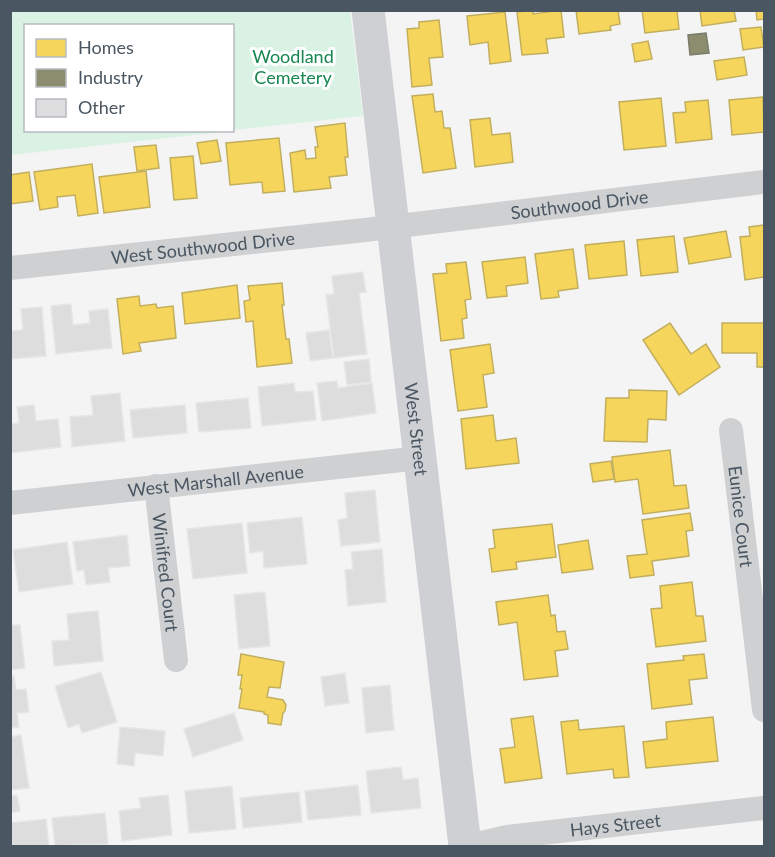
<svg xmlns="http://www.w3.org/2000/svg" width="775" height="857" viewBox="0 0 775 857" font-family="Lato,sans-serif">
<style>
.green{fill:#d9f2e3}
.homes{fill:#f6d55c;stroke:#c2af5e;stroke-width:1.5}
.industry{fill:#8c8c6e;stroke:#787c6a;stroke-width:1.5}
.building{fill:#ddddde;stroke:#e5e6e7;stroke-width:1.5}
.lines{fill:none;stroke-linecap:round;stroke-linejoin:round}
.street{stroke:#ced0d2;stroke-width:24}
.secondary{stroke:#ced0d4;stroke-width:33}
.labels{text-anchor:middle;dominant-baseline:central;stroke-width:6;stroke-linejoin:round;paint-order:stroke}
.park-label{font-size:18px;fill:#17864f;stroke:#fff}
.street-label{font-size:18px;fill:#4a5661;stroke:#fff}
</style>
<rect width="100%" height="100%" fill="#f4f4f4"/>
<!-- green -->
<path class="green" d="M10,11H350L363,116L233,130L232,26H26V130L231,131L11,155Z"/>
<!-- homes -->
<g class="homes">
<path d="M533,10V14L561,10L564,37L546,39L548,53L522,55L517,12Z"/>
<path d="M576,10H618L620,24L610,26L611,30L579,34Z"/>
<path d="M642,10H677L679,29L645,33Z"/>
<path d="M700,10H734L736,21L702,26Z"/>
<path d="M756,10H764V19L757,20Z"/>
<path d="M505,12L511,61L490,64L488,42L470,45L467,16Z"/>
<path d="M439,20L443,57L429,58L432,85L412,87L407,29L419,28V22Z"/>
<path d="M761,27L764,47L743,50L740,29Z"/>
<path d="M648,41L652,59L635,62L632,44Z"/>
<path d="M744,57L747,75L717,80L714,61Z"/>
<path d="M433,94L435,112L442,111L444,128H450L456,168L423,173L412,96Z"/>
<path d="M763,97L764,132L732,135L729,100Z"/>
<path d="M661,98L666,146L624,150L619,102Z"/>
<path d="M708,100L712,139L676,143L673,113L686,112L685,102Z"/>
<path d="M490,118L492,135L510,133L513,162L475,167L470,120Z"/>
<path d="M345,123L348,157H345L347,175L329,177L331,188L294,192L290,153L305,150L306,159L316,158L315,147H318L315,127Z"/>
<path d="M279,138L285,191L263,193L262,182L230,185L226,143Z"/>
<path d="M217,140L221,161L201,164L197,143Z"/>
<path d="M156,145L159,168L137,171L134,147Z"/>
<path d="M193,156L197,198L174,200L170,158Z"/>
<path d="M92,164L98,213L78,216L75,195L57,197L58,207L40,210L34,172Z"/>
<path d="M146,171L150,207L104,213L99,177Z"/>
<path d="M29,172L33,201L10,204V175Z"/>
<path d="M764,225V277L745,280L740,237L750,236L749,227Z"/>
<path d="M726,231L731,257L689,264L684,238Z"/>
<path d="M674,236L678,272L641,276L637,240Z"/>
<path d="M624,241L627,275L589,279L585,245Z"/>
<path d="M573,249L578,288L558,291L559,297L541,299L535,254Z"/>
<path d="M525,257L528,283L506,286L507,296L487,298L482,262Z"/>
<path d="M466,262L471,299L465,300L467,318L462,319L464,338L441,341L433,274L447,273L446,264Z"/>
<path d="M282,283L284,305H282L286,339H289L292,363L257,367L253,321L246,322L244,301L250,300L248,286Z"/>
<path d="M237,285L240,318L185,324L182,293Z"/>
<path d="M139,296L140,306L156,304L157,308L173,306L176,338L139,343L141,351L123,354L117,299Z"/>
<path d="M670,323L691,354L706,344L720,367L679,395L643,340Z"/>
<path d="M722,323H764V367H757V353H722Z"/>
<path d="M490,344L494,373L483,375L487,407L458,411L450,350Z"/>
<path d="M629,390L667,391L666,420L648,419L647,442L604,441L606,398H629Z"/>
<path d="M493,415L496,441L516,438L519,463L466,469L461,419Z"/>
<path d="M670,450L674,486L686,485L689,508L643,514L638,479L615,482L612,457Z"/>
<path d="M611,461L614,479L593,482L590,464Z"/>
<path d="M690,513L693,530L686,531L689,556L652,561L654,575L630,578L627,556L647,554L642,520Z"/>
<path d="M552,524L556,557L516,562L517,569L492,572L489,549L495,548L493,530Z"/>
<path d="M588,540L593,569L562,573L558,545Z"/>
<path d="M692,582L696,616H703L706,641L656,647L651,609L662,608L660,586Z"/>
<path d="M548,595L551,616L555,615L557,632L565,631L568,649L555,651L558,676L524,680L517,622L499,625L496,602Z"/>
<path d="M241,654L284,662L280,688L269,687L267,697L283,700L286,705L285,711L283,713L281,725L268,723V715L264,714V712L239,708L242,689H240L242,675H238Z"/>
<path d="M704,654L707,678L689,680L692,704L652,709L647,664L684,660L683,656Z"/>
<path d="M533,716L542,778L505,783L500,749L515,747L511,719Z"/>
<path d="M713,717L718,761L646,768L643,742L667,739L666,722Z"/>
<path d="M578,720L579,730L624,726L629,777L614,778L613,769L567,774L561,722Z"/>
</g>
<!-- industry -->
<path class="industry" d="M706,33L709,53L690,55L688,35Z"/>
<!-- building -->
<g class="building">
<path d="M363,272L366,292L359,293L367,354L334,358L326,295L334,294L332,276Z"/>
<path d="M71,304L73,325L90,323L89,311L108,309L112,348L56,354L51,306Z"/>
<path d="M42,307L46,356L10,359V331L23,330L21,309Z"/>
<path d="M329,330L333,358L310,361L306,333Z"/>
<path d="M369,359L371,382L347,385L344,362Z"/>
<path d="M337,381L338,388L372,383L376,413L322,421L317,383Z"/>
<path d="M294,383L295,392L313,391L316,420L262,426L258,387Z"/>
<path d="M120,393L125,441L72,447L70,417L93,415L91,396Z"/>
<path d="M248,398L251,428L199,432L196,403Z"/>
<path d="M34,405L36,421L58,419L61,447L10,453V424L19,423L17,407Z"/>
<path d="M185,405L187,433L133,438L130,410Z"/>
<path d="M375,490L380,542L341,546L338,520L347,518L345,493Z"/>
<path d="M302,517L307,564L264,568L263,551L250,553L247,523Z"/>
<path d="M242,523L247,573L193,579L187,529Z"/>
<path d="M127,535L130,566L108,568L110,582L86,585L84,570L77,571L73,542Z"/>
<path d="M67,542L73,584L19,592L13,550Z"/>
<path d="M382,549L386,602L348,606L345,570L353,569L351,552Z"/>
<path d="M265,592L270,646L239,649L234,595Z"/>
<path d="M98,611L103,661L54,666L52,641L69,640L67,614Z"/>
<path d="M10,625H20L25,668L10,670Z"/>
<path d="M101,672L117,722L82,733L79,724L68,728L55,686Z"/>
<path d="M345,673L349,703L325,706L321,677Z"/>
<path d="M14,676L16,690L26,689L29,712L17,713L19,727L10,728V677Z"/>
<path d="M390,685L394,730L366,733L362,688Z"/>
<path d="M234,713L243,740L193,757L184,729Z"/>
<path d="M120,727L165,731L163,756L135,753L134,766L117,764Z"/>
<path d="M21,735L29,788L10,790V737Z"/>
<path d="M401,767L403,780L418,778L421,808L371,813L366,771Z"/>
<path d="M358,785L361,815L308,820L305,791Z"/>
<path d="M232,786L236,829L189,833L185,791Z"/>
<path d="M299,792L302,822L243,828L240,798Z"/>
<path d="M17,795L20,811L10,813V796Z"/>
<path d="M168,795L172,835L122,841L119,811L141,808L139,798Z"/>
<path d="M105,813L108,844L55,846L52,818Z"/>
<path d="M46,819L49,846H10V823Z"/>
</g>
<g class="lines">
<!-- street -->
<g class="street">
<path id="s1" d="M10,268L365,230L764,182"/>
<path id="s2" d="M731,430L764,710"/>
<path id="s3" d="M156,486L176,660"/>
<path id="s4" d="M10,503L420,458"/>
<path id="s5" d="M469,846L507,837L764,808"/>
</g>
<!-- secondary -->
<path class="secondary" id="s6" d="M368,10L465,846"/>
</g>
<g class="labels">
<!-- park labels -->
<g class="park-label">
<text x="293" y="56">Woodland<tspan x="293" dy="21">Cemetery</tspan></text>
</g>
<!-- street labels -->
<g class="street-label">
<text stroke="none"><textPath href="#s1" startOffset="573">Southwood Drive</textPath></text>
<text stroke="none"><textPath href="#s1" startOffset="194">West Southwood Drive</textPath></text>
<text stroke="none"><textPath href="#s6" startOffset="422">West Street</textPath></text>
<text stroke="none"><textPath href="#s4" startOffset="207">West Marshall Avenue</textPath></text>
<text stroke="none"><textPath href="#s2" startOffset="87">Eunice Court</textPath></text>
<text stroke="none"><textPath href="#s3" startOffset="87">Winifred Court</textPath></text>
<text stroke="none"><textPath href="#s5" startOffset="148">Hays Street</textPath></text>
</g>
</g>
<!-- border -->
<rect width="775" height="857" fill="none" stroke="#4a5661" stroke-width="24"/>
<!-- legend -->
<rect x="24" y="24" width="210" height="108" fill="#ffffff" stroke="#b7bbc0" stroke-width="1.5"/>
<rect x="36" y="39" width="30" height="18" fill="#f6d55c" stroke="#b7bbc0" stroke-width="1.5"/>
<text x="78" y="54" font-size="18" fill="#4a5661">Homes</text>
<rect x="36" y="69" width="30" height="18" fill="#8c8c6e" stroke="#b7bbc0" stroke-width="1.5"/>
<text x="78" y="84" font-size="18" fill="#4a5661">Industry</text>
<rect x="36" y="99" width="30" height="18" fill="#ddddde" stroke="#b7bbc0" stroke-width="1.5"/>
<text x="78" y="114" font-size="18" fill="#4a5661">Other</text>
</svg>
